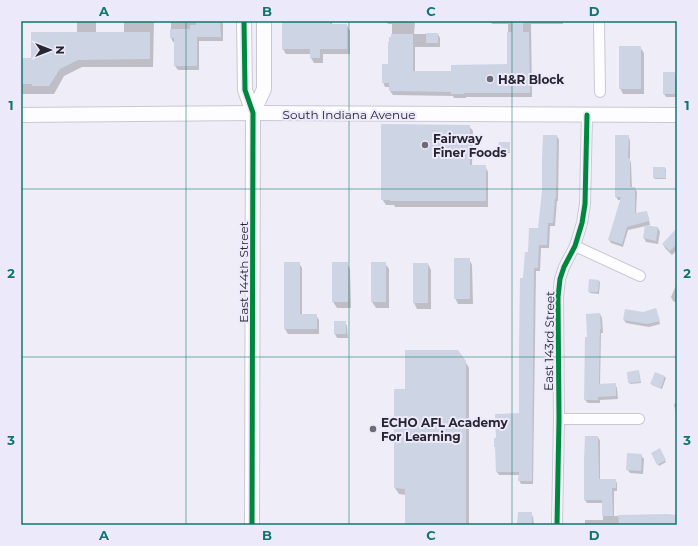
<svg xmlns="http://www.w3.org/2000/svg" width="698" height="546" viewBox="0 0 698 546" font-family="Montserrat,sans-serif">
<style>
.shadow{fill:#0003}
.building{fill:#cdd4e4}
.lines{fill:none;stroke-linecap:round;stroke-linejoin:round}
.street-casing{stroke:#cac8d2;stroke-width:12}
.secondary-casing{stroke:#cac8d2;stroke-width:16}
.street{stroke:#fdfcfe;stroke-width:10}
.secondary{stroke:#fdfcfe;stroke-width:14}
.cycleway-casing{stroke:#ece9fb;stroke-width:8}
.cycleway{stroke:#00873e;stroke-width:5}
.grid{fill:none;stroke:#0f766e;stroke-width:1;stroke-opacity:0.55}
.poi-dot{fill:#6d6b76;stroke:#ece9fb;stroke-width:1.5}
.labels{text-anchor:middle;dominant-baseline:central;stroke-width:4;stroke-linejoin:round;paint-order:stroke}
.poi-label{font-size:12px;font-weight:bold;fill:#272530;stroke:#ece9fb;text-anchor:start}
.street-label{font-size:12px;fill:#272530;stroke:#ece9fb}
.neatline{fill:none;stroke:#0f766e;stroke-width:1.5}
.grid-label{font-size:13px;text-anchor:middle;font-weight:bold;fill:#0f766e}
</style>
<rect width="100%" height="100%" fill="#efedf7"/>
<!-- shadow -->
<g class="shadow">
<path d="M77,21H96V33H124V21H154L153,67H82L64,76L54,94H21V59H32L77,33Z"/>
<path d="M171,21H223V41H199V70H178L175,66V42H173L171,38Z"/>
<path d="M283,21H332V25H347L350,31V54H323V63H314L311,58V54H286L283,49Z"/>
<path d="M386,21H415L414,34H438L440,38V47H415V72H452L508,65V24H492L490,21H563V24H531L532,97H466V98H454L453,96L393,95L390,91V87H385L383,82L389,65L392,38V24H388Z"/>
<path d="M640,47L644,53V94H623L620,88Z"/>
<path d="M674,73L676,77V97H666L664,94Z"/>
<path d="M469,126L473,131L472,166H485L488,172V207H395L394,205H386L382,199Z"/>
<path d="M557,136L559,140L558,201H557L555,226H550L549,248H541L540,271H536L533,484H521L519,480V475H499L497,472L520,414L524,279L529,253L539,230Z"/>
<path d="M628,136L630,140V160L631,163L632,188H635L637,192L636,214L646,212L648,215L650,225L646,226L658,228L660,232L658,244L646,242L644,238L646,226L628,230L623,247L611,243L609,240L621,200H618L616,197Z"/>
<path d="M510,145V153H500L499,151Z"/>
<path d="M665,168L666,169V179H655L654,178Z"/>
<path d="M677,233V250L672,255L665,248L663,244Z"/>
<path d="M469,259L472,265L473,304H458L455,298Z"/>
<path d="M299,263L302,268V315H316L319,320V334H288L285,329Z"/>
<path d="M347,263L350,269L351,308H337L333,302Z"/>
<path d="M385,263L389,269V308H376L372,302Z"/>
<path d="M428,264L431,270V309H417L414,303Z"/>
<path d="M599,281L600,282L599,294L590,293L589,291Z"/>
<path d="M677,283V303L673,301L671,297Z"/>
<path d="M656,309L660,324L649,327L626,323L624,320L643,313Z"/>
<path d="M600,314L602,318L603,333H601L600,385L615,384L617,388L618,399L600,400V403H588L585,400L588,338Z"/>
<path d="M345,322L347,326L348,338H337L335,334Z"/>
<path d="M465,361L469,368V525H406V495L399,494L395,488L406,390Z"/>
<path d="M639,372L641,383L630,384L628,373Z"/>
<path d="M665,377L666,378L662,389L652,385V384Z"/>
<path d="M677,403V417L676,414L674,404Z"/>
<path d="M598,437L600,441V480H615L617,483V491H614V516H677V525H585V520H603V503H587L585,500Z"/>
<path d="M659,450L666,462L659,466L652,454Z"/>
<path d="M641,455L644,459L643,474L630,473L627,469Z"/>
<path d="M531,513L533,517L534,525H518Z"/>
</g>
<!-- building -->
<g class="building">
<path d="M196,21H220L221,37H197V66H174V38H170V29H190V25H196Z"/>
<path d="M282,21H330V24H347V49H320V58H310V49H282Z"/>
<path d="M512,21H523V32H529L530,93H464V94H451V92L389,91V83H382V64H388V42H389V37H391V34H413V71H451V65L507,64V32H512Z"/>
<path d="M31,32H150V59L78,60L60,69L49,86H32V84H21V58H31Z"/>
<rect x="426" y="33" width="12" height="10"/>
<rect x="619" y="46" width="22" height="43"/>
<rect x="663" y="72" width="12" height="22"/>
<path d="M381,124L470,125V165H486V201H390V200H381Z"/>
<path d="M543,135H557L556,198H555L553,223H548L547,245H539L538,268H534L532,481H518L519,472H496L495,447H494V438H496L495,414L519,413V348L520,278H523L525,252H528L529,228H538L542,191V159Z"/>
<path d="M615,135H629L628,158H630V187H635V213L647,211L649,221L627,227L622,244L608,240L621,197H615Z"/>
<path d="M499,142H510V152H498Z"/>
<path d="M653,167H665L666,178H653Z"/>
<path d="M645,225L658,227L656,241L643,238Z"/>
<path d="M677,228V244L670,251L662,244Z"/>
<rect x="454" y="258" width="16" height="41"/>
<path d="M284,262H300V314H317V329H284Z"/>
<rect x="332" y="262" width="16" height="40"/>
<rect x="371" y="262" width="15" height="40"/>
<rect x="413" y="263" width="15" height="40"/>
<path d="M589,279L599,280L598,292H588Z"/>
<path d="M656,308L660,321L647,324L623,320L625,309L643,312Z"/>
<path d="M600,313L601,329H600L599,384L616,383V396L598,397V400H584L585,337H587L586,314Z"/>
<rect x="334" y="321" width="12" height="13"/>
<path d="M405,350H458L466,361V525H405V489L394,488V389H405Z"/>
<path d="M639,370L640,382L628,383L627,372Z"/>
<path d="M655,372L665,376L661,388L650,384Z"/>
<path d="M585,436H598L599,479H616V488H612L613,516H602V500H584V460Z"/>
<path d="M660,448L666,460L657,465L651,453Z"/>
<path d="M627,453L642,454L641,471L626,470Z"/>
<path d="M518,512H532V525H517Z"/>
<path d="M667,514L677,515V525H619L618,515Z"/>
</g>
<g class="lines">
<!-- street casing -->
<g class="street-casing">
<g id="street">
<path d="M599,21L600,92"/>
<path d="M575,246L640,276"/>
<path d="M559,419H639"/>
<path d="M557,525L559,419L558,297L560,279L564,267L575,246L582,223L585,204L587,115"/>
</g>
</g>
<!-- secondary casing -->
<g class="secondary-casing">
<g id="secondary">
<path d="M244,21L245,90L253,113L252,525"/>
<path d="M253,113L264,89V21"/>
<path d="M21,115L253,113L677,115"/>
</g>
</g>
<!-- street -->
<use href="#street" class="street"/>
<!-- secondary -->
<use href="#secondary" class="secondary"/>
<!-- cycleway casing -->
<g class="cycleway-casing">
<g id="cycleway">
<path d="M244,21L245,90L253,113L252,525"/>
<path d="M557,525L559,419L558,297L560,279L564,267L575,246L582,223L585,204L587,115"/>
</g>
</g>
<!-- cycleway -->
<use href="#cycleway" class="cycleway"/>
</g>
<!-- grid -->
<path class="grid" d="M186,21V525M349,21V525M512,21V525M21,189H677M21,357H677"/>
<!-- markers -->
<g class="poi-dot">
<circle cx="490" cy="79" r="4"/>
<circle cx="425" cy="145" r="4"/>
<circle cx="373" cy="429" r="4"/>
</g>
<g class="labels">
<!-- poi labels -->
<g class="poi-label">
<text x="498" y="79">H&amp;R Block</text>
<text x="433" y="138">Fairway<tspan x="433" dy="14">Finer Foods</tspan></text>
<text x="381" y="422">ECHO AFL Academy<tspan x="381" dy="14">For Learning</tspan></text>
</g>
<!-- street labels -->
<g class="street-label">
<text x="349" y="114">South Indiana Avenue</text>
<text transform="translate(243 272) rotate(-90)">East 144th Street</text>
<text transform="translate(549 341) rotate(-89)">East 143rd Street</text>
</g>
</g>
<!-- border -->
<rect width="698" height="546" fill="none" stroke="#ece9fb" stroke-width="44"/>
<!-- north arrow -->
<g transform="translate(50 50) rotate(90)" stroke="#ece9fb" stroke-width="3" paint-order="stroke">
<path d="M0-3L7 15L0 10L-7 15Z" fill="#272530"/>
<text y="-6" font-size="11" font-weight="bold" text-anchor="middle" fill="#272530">N</text>
</g>
<rect x="22" y="22" width="654" height="502" class="neatline"/>
<g class="grid-label">
<text x="104" y="16">A</text>
<text x="267" y="16">B</text>
<text x="431" y="16">C</text>
<text x="594" y="16">D</text>
<text x="11" y="110">1</text>
<text x="687" y="110">1</text>
<text x="11" y="278">2</text>
<text x="687" y="278">2</text>
<text x="11" y="445">3</text>
<text x="687" y="445">3</text>
<text x="104" y="540">A</text>
<text x="267" y="540">B</text>
<text x="431" y="540">C</text>
<text x="594" y="540">D</text>
</g>
</svg>
